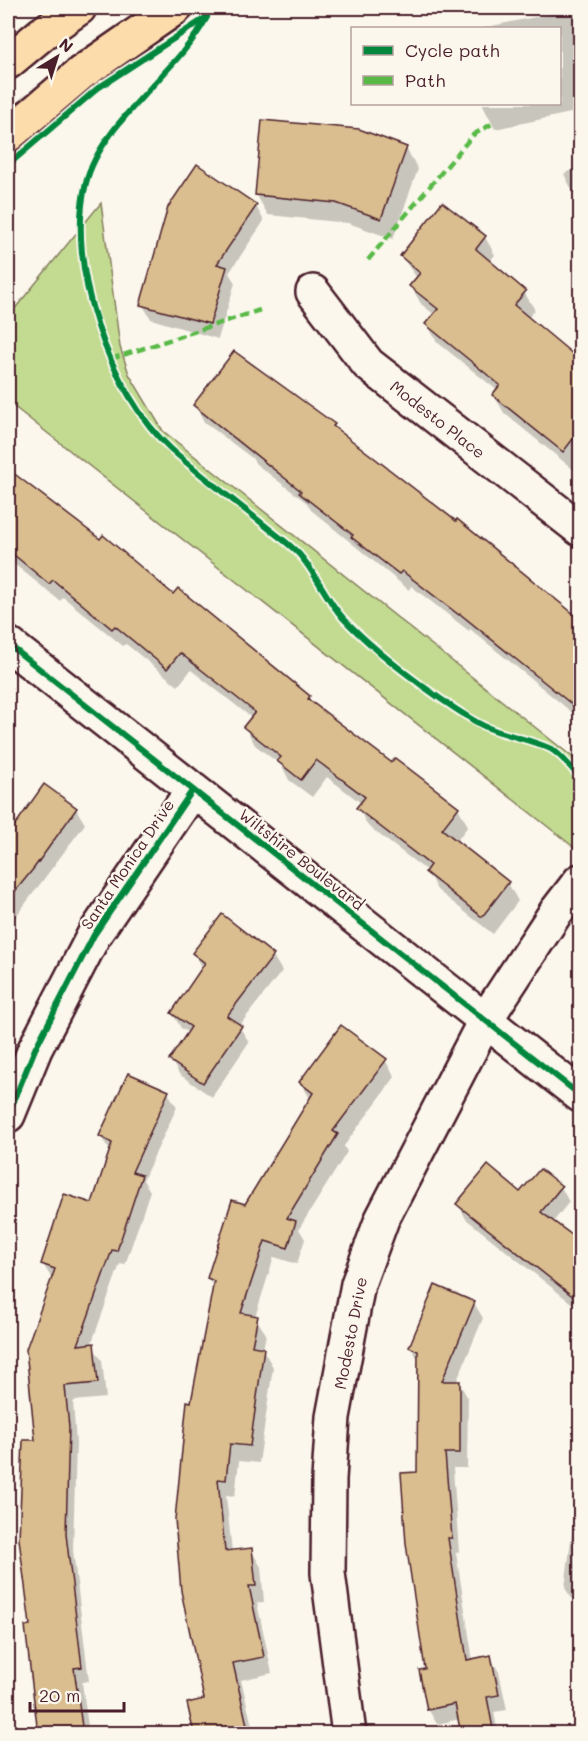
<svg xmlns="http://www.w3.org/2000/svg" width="588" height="1741" viewBox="0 0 588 1741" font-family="Mali,sans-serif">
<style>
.green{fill:#c2db91;stroke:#867d5e;stroke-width:1.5}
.shadow{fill:#0003}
.building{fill:#dabe8f;stroke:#4a1f2b;stroke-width:1.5}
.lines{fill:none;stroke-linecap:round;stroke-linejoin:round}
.minor-casing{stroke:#4a1f2b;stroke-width:38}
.major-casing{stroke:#4a1f2b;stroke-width:38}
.minor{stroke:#fbf7ec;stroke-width:33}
.major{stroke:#fddcac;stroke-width:33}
.quiet{stroke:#58b947;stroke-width:4.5;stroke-dasharray:9 4.5;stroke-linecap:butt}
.cycleway-casing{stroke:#fbf7ec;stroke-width:10}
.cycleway{stroke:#00873e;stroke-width:6}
.labels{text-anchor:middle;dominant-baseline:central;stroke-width:5;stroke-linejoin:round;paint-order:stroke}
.street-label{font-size:16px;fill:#4a1f2b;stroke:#fbf7ec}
</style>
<rect width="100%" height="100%" fill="#fbf7ec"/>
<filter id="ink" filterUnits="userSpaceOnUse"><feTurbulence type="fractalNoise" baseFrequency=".0167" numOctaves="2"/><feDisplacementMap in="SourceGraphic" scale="12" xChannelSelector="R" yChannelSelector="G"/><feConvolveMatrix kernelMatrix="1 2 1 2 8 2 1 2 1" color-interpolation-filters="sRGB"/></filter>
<g filter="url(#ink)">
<!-- green -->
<path class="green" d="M101,203L120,347L129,374L163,431L580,763V852L8,402V317Z"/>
<!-- shadow -->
<g class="shadow">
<path d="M580,8V111L495,129L482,104H560V28H482Z"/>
<path d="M406,148L418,169L393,239L348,223L268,215L256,194Z"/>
<path d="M580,165V206L564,174Z"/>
<path d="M256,206L264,221L229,273L235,283L218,339L151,319L142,304Z"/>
<path d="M485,237L495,255L489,262L524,292L535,310L528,318L580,362V475L504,413L494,395L498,391L437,342L427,324L435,315L421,304L411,286L417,278L401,256Z"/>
<path d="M195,405L334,425L338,432L580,619V719L470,629L469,631L411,586L409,590L311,510L307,503L256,464L252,458L204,422Z"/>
<path d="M8,471L309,697L314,706L391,764L458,808L468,826L456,842L508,883L518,901L493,934L437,890L427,871L368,826L358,808L361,803L327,777L312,797L289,780L282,766L255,745L245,727L252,718L191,670L178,686L126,644L123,646L63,597L60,601L8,559Z"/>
<path d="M8,680L13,689L8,696Z"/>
<path d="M44,786L76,809L85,824L8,927V838Z"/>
<path d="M222,916L273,956L282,971L239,1026L249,1042L212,1097L179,1074L171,1060L189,1033L181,1028L172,1013L203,968L194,953Z"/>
<path d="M385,1060L395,1077L344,1146L347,1152L299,1229L305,1239L297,1264L274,1257L255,1317L266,1334L263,1350L273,1367L259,1463L239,1461L235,1496L226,1495L232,1552L251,1550L261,1567L264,1602L257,1603L272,1673L241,1680L254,1734H196L206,1701L192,1403L214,1288L208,1278L245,1206L311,1100L301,1083Z"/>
<path d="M168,1093L177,1107L143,1180L150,1191L125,1265L120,1264L91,1345L102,1360L106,1398L73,1401L76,1443L73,1550L89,1681L82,1682L89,1734H41L31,1626L37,1442L52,1279L43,1264L93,1205L111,1152L100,1136Z"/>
<path d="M540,1171L561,1187L569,1202L553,1222L580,1243V1310L466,1219L458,1204L521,1194Z"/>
<path d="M474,1303L483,1318L456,1383H459L468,1398L467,1468H453L459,1552L456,1553L473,1661L490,1657L499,1672L507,1710L494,1712L498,1734H463L460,1719L437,1724L428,1709L419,1473V1361L411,1347Z"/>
<path d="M580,1500V1658L574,1602L565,1588L574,1515Z"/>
</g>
<!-- building -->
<g class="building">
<path d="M262,120L359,129L407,147L381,219L336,203L255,195Z"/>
<path d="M197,164L257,205L217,264L227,267L210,324L140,305L168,207Z"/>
<path d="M442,202L486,236L476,249L526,291L514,305L580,360V430L563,452L492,395L500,385L425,324L438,309L409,286L420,273L400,256Z"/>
<path d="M234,351L335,424L333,426L456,521L457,519L580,619V711L460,614L459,615L402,571L399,574L351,537L353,535L299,493L301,491L193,405Z"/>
<path d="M8,469L100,539L103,535L173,594L178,588L310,696L308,699L391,762L395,758L459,807L442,829L509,882L482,917L425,872L430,865L356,808L365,797L316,760L301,780L277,761L281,757L243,727L255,712L180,653L167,669L115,626L112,629L53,580L49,584L8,550Z"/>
<path d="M44,784L77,808L34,868L8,900V835Z"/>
<path d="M222,914L274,955L227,1016L242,1026L203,1083L169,1060L191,1027L171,1013L205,963L192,953Z"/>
<path d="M341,1025L387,1059L333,1131L338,1134L287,1218L296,1221L288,1248L265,1241L241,1313L258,1316L252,1346L264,1348L250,1446L230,1444L226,1480L218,1479L225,1551L252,1548L256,1586H249L264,1657L233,1663L249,1734H194L187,1703L204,1699L181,1591L175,1519L187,1401L191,1402L214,1281L207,1278L232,1200L245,1204L313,1093L299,1082Z"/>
<path d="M128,1073L169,1091L132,1172L142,1175L117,1251L112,1250L78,1345L94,1343L98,1383L65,1386L69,1427L66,1534L82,1667L74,1668L83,1734H38L25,1626L30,1625L19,1539L23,1440H35L26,1349L55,1269L41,1264L64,1194L92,1203L112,1143L99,1136Z"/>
<path d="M488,1165L520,1192L540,1169L562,1186L541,1212L580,1241V1302L456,1204Z"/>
<path d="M435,1285L475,1302L442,1381H460V1453H445L452,1538H448L467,1660L491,1655L499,1695L487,1697L494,1734H461L455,1704L427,1710L419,1670L425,1669L406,1544L401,1473L417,1472L418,1351L409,1347Z"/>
</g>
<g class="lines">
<!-- minor casing -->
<g class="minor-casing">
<g id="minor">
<path d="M313,292L368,364L580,529"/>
<path d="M8,644L580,1095"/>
<path d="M8,1115L35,1049L94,935L192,791"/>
<path d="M349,1734L328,1573L329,1479L333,1417L358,1284L382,1219L486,1019L556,912L580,881"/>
</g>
</g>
<!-- major casing -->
<g class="major-casing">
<g id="major">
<path d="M8,62L43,33L79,8"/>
<path d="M8,135L81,73L175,8"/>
</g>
</g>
<!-- minor -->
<use href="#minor" class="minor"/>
<!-- major -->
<use href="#major" class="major"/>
<!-- quiet -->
<g class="quiet">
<path d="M368,260L473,135L495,122"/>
<path d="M111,359L260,310"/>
</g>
<!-- cycleway casing -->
<g class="cycleway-casing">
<g id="cycleway">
<path d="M207,17C178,72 101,122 86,183C65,264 110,394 171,449C200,475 232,499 263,524C275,534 289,543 299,554C316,573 326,599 343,618C376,653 432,695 473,720C496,735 527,737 551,749C562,755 572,769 580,778"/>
<path d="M8,165L98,88L207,17"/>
<path d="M8,644L580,1095"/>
<path d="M8,1115L35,1049L94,935L192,791"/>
</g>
</g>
<!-- cycleway -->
<use href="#cycleway" class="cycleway"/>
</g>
</g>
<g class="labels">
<!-- street labels -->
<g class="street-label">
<text transform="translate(438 419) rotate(38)">Modesto Place</text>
<text transform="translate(302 859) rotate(38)">Wiltshire Boulevard</text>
<text transform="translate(127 864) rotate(-56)">Santa Monica Drive</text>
<text transform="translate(350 1333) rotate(-79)">Modesto Drive</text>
</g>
</g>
<!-- margin -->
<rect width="588" height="1741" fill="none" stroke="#fbf7ec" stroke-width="30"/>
<rect x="15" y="15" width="558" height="1711" fill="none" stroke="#4a1f2b" stroke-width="2" filter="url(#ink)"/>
<!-- legend -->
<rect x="351" y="27" width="210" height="78" fill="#fbf7ec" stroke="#b4a19f" stroke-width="1.5"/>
<rect x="363" y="46" width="30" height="9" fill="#00873e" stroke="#b4a19f" stroke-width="1.5"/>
<text x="405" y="57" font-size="18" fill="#4a1f2b">Cycle path</text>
<rect x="363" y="76" width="30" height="9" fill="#58b947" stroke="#b4a19f" stroke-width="1.5"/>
<text x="405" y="87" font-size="18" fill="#4a1f2b">Path</text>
<!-- north arrow -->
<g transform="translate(57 57) rotate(38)" stroke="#fbf7ec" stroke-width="4.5" paint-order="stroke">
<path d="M0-4.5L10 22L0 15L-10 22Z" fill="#4a1f2b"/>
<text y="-9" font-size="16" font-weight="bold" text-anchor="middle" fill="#4a1f2b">N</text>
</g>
<!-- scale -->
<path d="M30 1702v9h94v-9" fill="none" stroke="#4a1f2b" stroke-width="3"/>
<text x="39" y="1702" font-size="18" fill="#4a1f2b" stroke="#fbf7ec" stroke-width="4.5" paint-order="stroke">20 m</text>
</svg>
